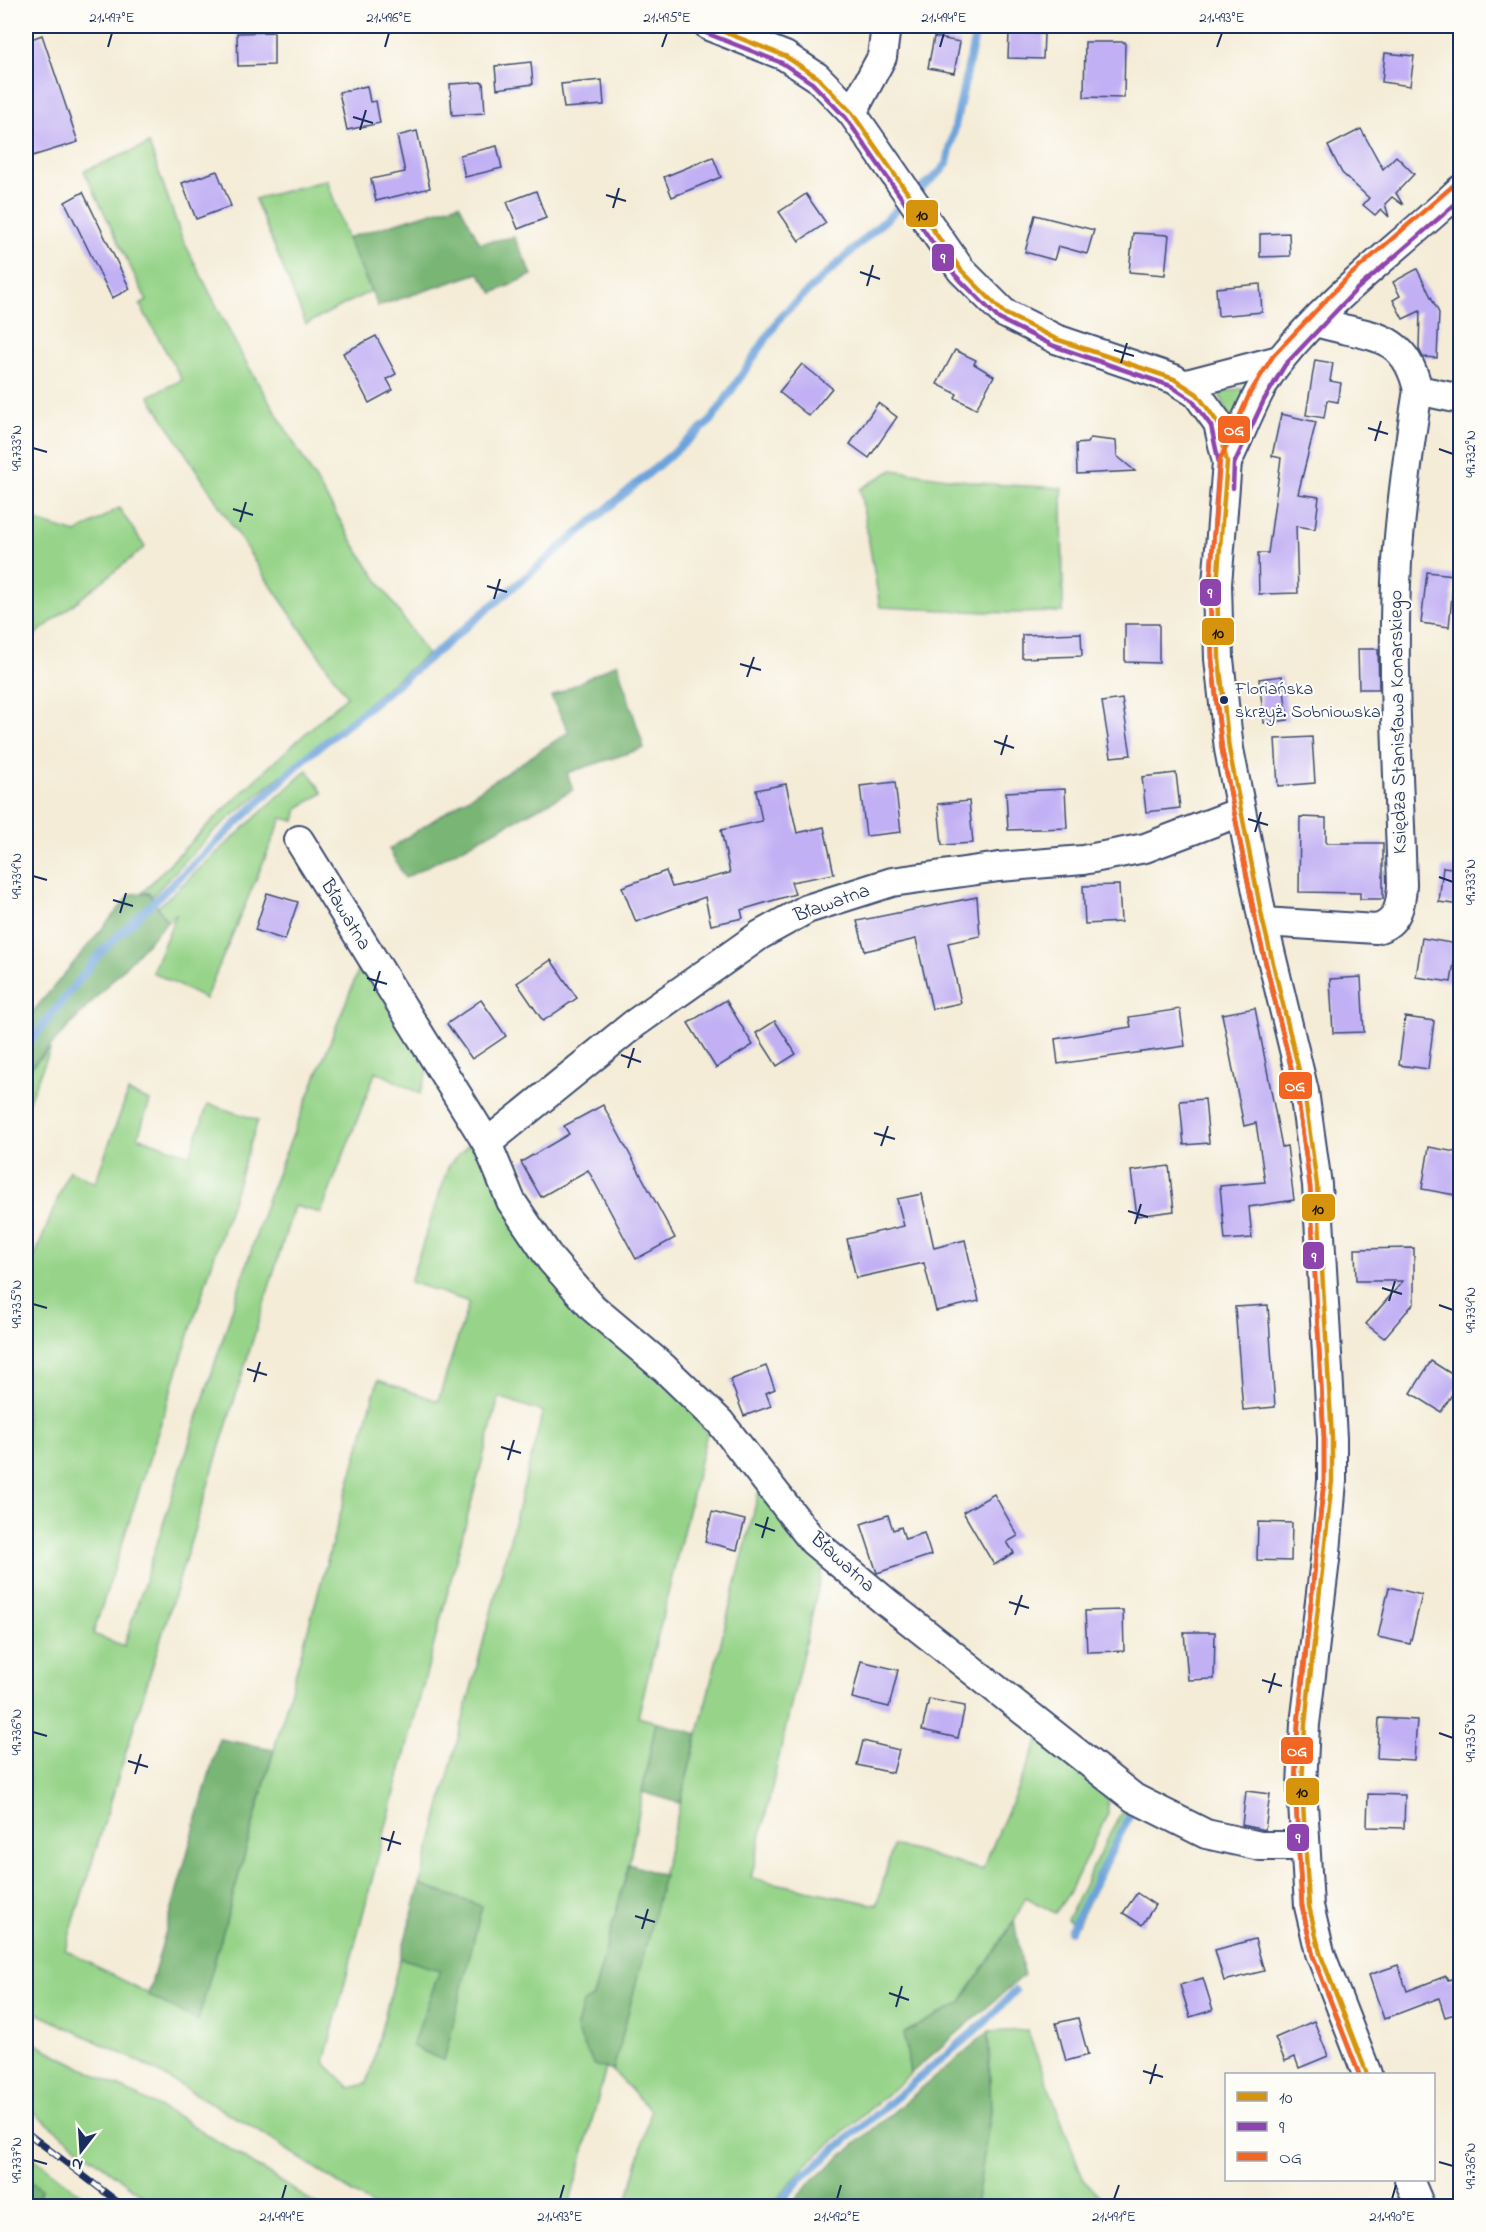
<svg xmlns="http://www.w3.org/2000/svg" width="1486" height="2232" viewBox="0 0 1486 2232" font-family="'Indie Flower',sans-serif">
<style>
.green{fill:#97d489;stroke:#598274;stroke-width:1.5;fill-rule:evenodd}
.forest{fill:#79b675;stroke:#4a726a;stroke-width:1.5}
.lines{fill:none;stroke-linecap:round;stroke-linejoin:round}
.stream{stroke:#6da3db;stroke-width:8}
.building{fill:#c1b0f4}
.minor-casing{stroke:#3c4b70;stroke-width:32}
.minor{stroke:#fff;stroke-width:28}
.rail-casing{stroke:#1b2f5e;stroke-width:7}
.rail{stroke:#fdfcf7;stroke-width:4.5;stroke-dasharray:14;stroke-linecap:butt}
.bus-1-casing{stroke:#fdfcf7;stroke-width:9}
.bus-2-casing{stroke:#fdfcf7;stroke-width:9}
.bus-3-casing{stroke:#fdfcf7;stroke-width:9}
.bus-1{stroke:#d6940e;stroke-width:4.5}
.bus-2{stroke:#8e44ad;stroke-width:4.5}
.bus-3{stroke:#f26522;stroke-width:4.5}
.ticks{fill:none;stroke:#1b2f5e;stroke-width:2}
.bus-dot{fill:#1b2f5e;stroke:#fdfcf7;stroke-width:2}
.labels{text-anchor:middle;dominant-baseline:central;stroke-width:4.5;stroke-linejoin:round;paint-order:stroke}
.bus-label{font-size:18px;fill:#1b2f5e;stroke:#fdfcf7;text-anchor:start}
.street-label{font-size:20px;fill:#1b2f5e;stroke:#fdfcf7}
.line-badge{stroke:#fdfcf7;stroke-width:2}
.badge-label{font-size:16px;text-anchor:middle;font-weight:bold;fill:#fff}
.pale-badge-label{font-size:16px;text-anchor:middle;font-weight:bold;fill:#111}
.neatline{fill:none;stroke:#1b2f5e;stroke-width:2}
.ticks-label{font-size:15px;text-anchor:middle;fill:#1b2f5e}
</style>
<rect width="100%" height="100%" fill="#fdfcf7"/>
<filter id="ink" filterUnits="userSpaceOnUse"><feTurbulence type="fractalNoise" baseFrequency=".0167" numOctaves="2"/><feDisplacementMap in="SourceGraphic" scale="12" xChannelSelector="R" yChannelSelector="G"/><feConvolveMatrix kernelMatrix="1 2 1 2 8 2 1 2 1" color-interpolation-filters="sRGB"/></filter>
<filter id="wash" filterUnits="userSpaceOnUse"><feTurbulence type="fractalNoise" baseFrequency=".008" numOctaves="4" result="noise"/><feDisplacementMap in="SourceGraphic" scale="24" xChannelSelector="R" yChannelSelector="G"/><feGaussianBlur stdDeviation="1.35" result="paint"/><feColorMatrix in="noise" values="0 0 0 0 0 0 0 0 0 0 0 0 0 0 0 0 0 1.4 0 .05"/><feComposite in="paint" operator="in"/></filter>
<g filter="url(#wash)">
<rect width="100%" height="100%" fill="#f4ecd7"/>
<!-- green -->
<g class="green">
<path d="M149,144L182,238L241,354L357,549L427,654L212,833L151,897L149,893H142C207,823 276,759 347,696L263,574L149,396L182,380L140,305L147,301L84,171Z"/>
<path d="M327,180L347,238L371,291L306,324L255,199Z"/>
<path d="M1243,388L1245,392L1235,420L1230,419L1219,393Z"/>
<path d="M892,470L988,484L1062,488L1063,612L1010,613L880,607L860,489Z"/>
<path d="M119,508L145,547L26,642V518L76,533Z"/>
<path d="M307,770L323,793L298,808L295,821L282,818L205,999L152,972L177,913L167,922L158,907Z"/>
<path d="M364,957L428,1069L420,1094L376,1071L321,1213L294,1206L65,1950L198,2020L378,1380L438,1401L469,1302L410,1282L449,1165L474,1139L491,1174L682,1395L707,1433L638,1717L656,1722L629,1864L593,1997L583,2004L594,2065L606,2068L569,2206H373L254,2128L140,2062L26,2008V1279L69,1170L95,1183L128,1092L150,1101L138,1137L190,1155L208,1104L258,1120L93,1634L124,1646L270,1192ZM499,1397L543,1412L420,1885L482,1907L413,2045L441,1970L400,1958L367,2084L350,2088L324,2062Z"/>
<path d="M51,1048L26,1107V1072Z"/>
<path d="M759,1491L824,1562L751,1878L877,1905L893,1845L982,1870L1041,1735L1107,1786L1108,1813L1069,1893L1055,1913L1026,1897L1014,1921L960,2003L905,2033L910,2074L807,2164L771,2206H626L651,2111L613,2071Z"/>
<path d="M1132,1804L1136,1807L1078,1924L1067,1920L1113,1827L1122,1813Z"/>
<path d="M1027,2030L1084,2181L1111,2206H976L991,2110L988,2032Z"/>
<path d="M26,2039L184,2120L319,2206H156L26,2107Z"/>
<path d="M26,2152L96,2206H36L41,2189L26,2179Z"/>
</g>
<!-- forest -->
<g class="forest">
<path d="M459,204L480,243L514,237L532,275L493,293L479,273L378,306L347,238Z"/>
<path d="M617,663L644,748L567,773L573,790L405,878L389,849L569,732L551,697Z"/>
<path d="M149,893L167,922L26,1072V1020L131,894Z"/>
<path d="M656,1722L698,1734L680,1803L642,1792Z"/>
<path d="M219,1739L274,1749L198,2021L148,1995Z"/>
<path d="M629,1864L664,1876L613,2071L594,2065L576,2030L583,2004L593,1997Z"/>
<path d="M420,1885L482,1906L444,2061L412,2046L440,1970L400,1958Z"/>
<path d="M1014,1921L1024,1975L910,2074L904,2033L960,2003Z"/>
<path d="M988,2032L991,2110L976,2206H789L814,2179Z"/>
<path d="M26,2179L41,2189L36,2206H26Z"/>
</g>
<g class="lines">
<!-- stream -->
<g class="stream">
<path d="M916,193L942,170L947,163L977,26"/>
<path d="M26,1047L101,952L303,760L427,660L711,421L782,315L906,201"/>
<path d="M1070,1931L1130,1815"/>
<path d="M777,2206L800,2179L985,2022L1015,1991"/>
</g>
</g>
<g id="blocks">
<!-- building -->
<g class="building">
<path d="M274,32V65L238,66L237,33Z"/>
<path d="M1009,33L1044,34L1043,59L1008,58Z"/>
<path d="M42,35L78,142L26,158V41Z"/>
<path d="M934,37L960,42L954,73L928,68Z"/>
<path d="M1085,42H1125L1124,98L1084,97Z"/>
<path d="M1385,53L1414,56L1410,86L1382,82Z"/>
<path d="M531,62L533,84L497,89L495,66Z"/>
<path d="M602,80L604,105L564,108L561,84Z"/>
<path d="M483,82L485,113L452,115L450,84Z"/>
<path d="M367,86L370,102L376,101L380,123L347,130L339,92Z"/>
<path d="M1361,129L1383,169L1396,156L1414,174L1396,193L1403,205L1392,197L1385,204L1389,217L1381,209L1375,215L1363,205L1369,198L1342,173L1328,146Z"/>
<path d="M417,131L430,188L376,201L371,179L405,172L397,136Z"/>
<path d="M497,146L502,168L465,177L460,155Z"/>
<path d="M713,157L721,177L672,197L664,177Z"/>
<path d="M217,171L231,206L196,219L182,183Z"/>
<path d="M536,191L546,218L518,229L507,202Z"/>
<path d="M83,192L130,289L112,298L65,202Z"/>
<path d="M806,194L826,223L799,241L779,212Z"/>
<path d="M1035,215L1094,230L1087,254L1058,246L1054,260L1025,252Z"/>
<path d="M1133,233L1169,235L1165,275L1129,272Z"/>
<path d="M1289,233L1290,256L1260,257V234Z"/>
<path d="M1417,269L1439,313L1437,358L1423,357L1419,349L1420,311L1403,319L1393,300L1400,296L1393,282Z"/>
<path d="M1260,284L1262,312L1218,316L1216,288Z"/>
<path d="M376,336L396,374L387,379L393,390L369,403L343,353Z"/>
<path d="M955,350L976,360L974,364L994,376L976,409L955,398L957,394L937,384Z"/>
<path d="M1315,360L1333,363L1330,381L1341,383L1338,402L1327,400L1324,418L1306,415Z"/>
<path d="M802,364L832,388L809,416L779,392Z"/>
<path d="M878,403L897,417L869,458L850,444Z"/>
<path d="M1281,414L1316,422L1298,494L1319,497L1315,529L1296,526L1298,593L1259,594L1258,553H1268L1281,458L1272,456Z"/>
<path d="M1090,438L1116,441L1117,456L1135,471L1077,474L1076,444L1087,443Z"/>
<path d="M1427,572L1454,575L1449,627L1421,623Z"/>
<path d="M1125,624H1159V663L1125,662Z"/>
<path d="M1081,633L1082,656L1022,658V635Z"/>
<path d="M1358,649H1378L1379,689H1359Z"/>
<path d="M1282,676L1288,720L1264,723L1259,679Z"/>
<path d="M1122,699L1131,755L1111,757L1102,702Z"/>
<path d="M1312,737L1315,783L1278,786L1275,739Z"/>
<path d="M1176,773L1180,808L1146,812L1142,777Z"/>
<path d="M895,782L901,832L866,836L860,786Z"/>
<path d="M786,784L797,833L824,827L834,874L791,882L795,894L741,910L743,918L711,925L705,897L636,922L622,887L666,871L672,887L730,873L721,830L762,821L756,790Z"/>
<path d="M1065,789L1067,828L1008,830L1006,792Z"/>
<path d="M969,801L973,843L942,845L938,804Z"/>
<path d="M1300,817L1326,818V843H1383V899H1360V893L1299,892Z"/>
<path d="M1443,867L1461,869V905L1439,902Z"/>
<path d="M1119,885L1121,922L1085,924L1083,886Z"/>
<path d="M267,893L298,902L285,940L255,930Z"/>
<path d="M977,897L980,936L948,943L961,1003L932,1009L916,939L865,951L857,921Z"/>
<path d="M1422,938L1457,944L1451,982L1416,977Z"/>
<path d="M551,960L577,998L543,1021L517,983Z"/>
<path d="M1361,977L1364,1032L1333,1033L1330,979Z"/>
<path d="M481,1000L506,1036L472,1059L447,1024Z"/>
<path d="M726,1000L753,1045L716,1068L688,1023Z"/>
<path d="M1255,1008L1282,1147L1287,1146L1294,1200L1249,1207L1252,1238L1225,1240L1220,1186L1265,1182L1256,1123L1244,1126L1222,1014Z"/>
<path d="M1180,1009L1185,1046L1058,1064L1055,1039L1131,1027L1129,1017Z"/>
<path d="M1405,1017L1434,1021L1428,1069L1399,1065Z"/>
<path d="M775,1021L796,1054L777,1066L756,1033Z"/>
<path d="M1205,1099L1209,1143L1184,1145L1180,1101Z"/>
<path d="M603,1105L675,1238L636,1259L588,1170L541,1197L521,1162L569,1134L564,1126Z"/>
<path d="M1429,1147L1461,1153V1196L1422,1189Z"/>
<path d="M1169,1166L1174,1211L1137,1216L1131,1171Z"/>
<path d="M922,1194L934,1248L965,1240L979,1301L936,1311L924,1263L856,1278L847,1239L904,1226L897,1199Z"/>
<path d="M1414,1248V1303L1384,1338L1366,1324L1403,1281H1356L1355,1249Z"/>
<path d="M1268,1305L1275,1407L1243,1410L1235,1307Z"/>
<path d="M1431,1361L1461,1380L1441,1412L1411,1393Z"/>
<path d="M766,1366L775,1389L766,1393L771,1406L744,1416L730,1380Z"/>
<path d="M994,1494L1018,1536L1007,1542L1014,1553L994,1565L963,1512Z"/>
<path d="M712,1512L745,1520L737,1550L705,1542Z"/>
<path d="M888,1515L893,1530L901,1527L905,1539L924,1533L931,1555L877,1573L861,1524Z"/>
<path d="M1258,1522L1292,1523L1291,1561L1257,1560Z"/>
<path d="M1389,1587L1422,1595L1410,1644L1378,1637Z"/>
<path d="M1123,1610L1124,1651L1087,1652L1085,1611Z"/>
<path d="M1184,1632H1215L1214,1679L1188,1680Z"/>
<path d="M861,1661L898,1670L889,1707L852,1698Z"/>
<path d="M929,1699L965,1706L958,1738L922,1730Z"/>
<path d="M1379,1718L1417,1720L1414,1760L1377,1758Z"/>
<path d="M863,1741L899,1750L893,1773L857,1765Z"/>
<path d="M1246,1791L1270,1794L1265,1830L1242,1825Z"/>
<path d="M1368,1794L1405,1795L1404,1828L1367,1827Z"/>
<path d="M1137,1893L1155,1905L1142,1925L1123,1913Z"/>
<path d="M1255,1939L1264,1971L1224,1981L1215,1950Z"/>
<path d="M1398,1965L1407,1991L1446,1976L1448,1980L1454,1978L1461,2001V2012L1445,2017L1439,1998L1384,2019L1369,1975Z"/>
<path d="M1203,1978L1213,2010L1190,2017L1180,1985Z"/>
<path d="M1078,2018L1088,2055L1066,2061L1056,2023Z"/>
<path d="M1314,2021L1328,2056L1299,2068L1295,2057L1285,2061L1275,2038Z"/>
</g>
</g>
</g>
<g filter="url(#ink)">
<use href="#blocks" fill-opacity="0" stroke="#3c4b70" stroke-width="1.5"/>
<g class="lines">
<!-- minor casing -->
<g class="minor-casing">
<g id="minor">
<path d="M709,26L785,56L817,77L830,90L852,113L961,270L1004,313L1056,339L1174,379L1197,394L1218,423L1227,462L1217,584L1219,659L1229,749L1263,922L1304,1091L1317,1185L1332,1438V1481L1326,1552L1305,1724L1302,1786L1309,1906L1320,1953L1367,2074"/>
<path d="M852,113L882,57L886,26"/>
<path d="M1316,322C1366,338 1404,328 1418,390L1460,399"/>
<path d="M1183,385L1279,360"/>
<path d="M1227,462C1244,428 1256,389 1280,360C1332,295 1400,247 1460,190"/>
<path d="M299,840L487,1143L511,1201L551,1260L593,1308L664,1368L720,1422L813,1541L886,1602L1134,1798L1206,1834L1260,1846H1305"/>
<path d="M1263,922L1376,929C1398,924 1401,904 1402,885C1399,777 1391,669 1397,562C1401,504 1409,447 1418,390"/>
<path d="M487,1143L634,1024L760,935L807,909L892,882L999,867L1083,860L1145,848L1240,812"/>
<path d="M1409,2180L1420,2206"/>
</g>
</g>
<!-- minor -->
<use href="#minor" class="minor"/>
<!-- rail casing -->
<g class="rail-casing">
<path id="rail" d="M26,2132L123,2206"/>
</g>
<!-- rail -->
<use href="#rail" class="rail"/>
<!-- bus-1 casing -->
<g class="bus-1-casing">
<path id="bus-1" d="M709,26L785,56L817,77L852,113L961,270L1004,313L1056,339L1174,379L1197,394L1218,423L1227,462L1217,584L1219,659L1229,749L1263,922L1304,1091L1317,1185L1332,1438V1481L1305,1724L1302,1786L1309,1906L1320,1953L1367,2074"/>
</g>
<!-- bus-2 casing -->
<g class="bus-2-casing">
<g id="bus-2">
<path d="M706,33L782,63L812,83L846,118L955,275L999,319L1054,346L1171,386L1192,400L1211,426L1219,463L1210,584L1212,660L1222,750L1256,923L1297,1092L1310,1186L1324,1438V1481L1298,1724L1295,1786L1302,1906L1313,1956L1359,2074"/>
<path d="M1233,488L1234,464L1264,400L1285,365L1357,289L1460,200"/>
</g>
</g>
<!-- bus-3 casing -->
<g class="bus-3-casing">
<path id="bus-3" d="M1359,2074L1313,1956L1302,1906L1295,1786L1298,1724L1324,1481V1438L1310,1186L1297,1092L1256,923L1222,750L1212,660L1210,583L1220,460L1250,393L1273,356L1347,278L1455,184"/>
</g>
<!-- bus-1 -->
<use href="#bus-1" class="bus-1"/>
<!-- bus-2 -->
<use href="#bus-2" class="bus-2"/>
<!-- bus-3 -->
<use href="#bus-3" class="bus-3"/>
</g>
</g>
<!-- ticks -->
<path class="ticks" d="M108,47L112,33M385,47L389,33M662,47L667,33M940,47L944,33M1217,47L1222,33M353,117L373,123M360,130L366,110M606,195L626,201M613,208L619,188M860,272L880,279M867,286L873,265M1114,350L1134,356M1121,363L1127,343M1368,428L1388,434M1375,441L1381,421M33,448L47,452M1439,449L1453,454M233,509L253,515M240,522L246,502M487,586L507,592M494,599L500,579M740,664L761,670M747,677L754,657M994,741L1014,748M1001,755L1007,735M1248,819L1268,825M1255,832L1261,812M33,876L47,880M1439,877L1453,882M113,900L133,906M120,913L126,893M367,978L387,984M374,991L380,971M621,1055L641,1062M628,1068L634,1048M874,1133L895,1139M881,1146L888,1126M1128,1211L1148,1217M1135,1224L1141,1204M1382,1288L1402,1294M1389,1301L1395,1281M33,1304L47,1308M1439,1305L1453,1310M247,1369L267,1375M254,1382L260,1362M501,1447L521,1453M508,1460L514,1440M755,1524L775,1531M762,1538L768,1517M1009,1602L1029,1608M1015,1615L1022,1595M1262,1680L1282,1686M1269,1693L1275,1673M33,1732L47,1736M1439,1733L1453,1738M128,1761L148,1767M135,1774L141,1754M381,1838L401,1844M388,1851L394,1831M635,1916L655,1922M642,1929L648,1909M889,1993L909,2000M896,2007L902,1986M1143,2071L1163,2077M1150,2084L1156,2064M33,2160L47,2164M1439,2162L1453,2166M282,2199L286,2185M560,2199L564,2185M837,2199L841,2185M1114,2199L1119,2185M1392,2199L1396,2185"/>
<!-- markers -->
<circle class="bus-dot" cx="1224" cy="700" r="5"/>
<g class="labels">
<!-- bus labels -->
<g class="bus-label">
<text x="1235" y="690">Floriańska<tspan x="1235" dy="23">skrzyż. Sobniowska</tspan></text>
</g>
<!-- street labels -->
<g class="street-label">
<text transform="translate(1399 722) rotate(-91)">Księdza Stanisława Konarskiego</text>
<text transform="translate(832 904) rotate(-20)">Bławatna</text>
<text transform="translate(345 915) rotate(59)">Bławatna</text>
<text transform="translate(842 1563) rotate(42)">Bławatna</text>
</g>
</g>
<g class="line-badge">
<rect x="905" y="199" width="34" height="29" rx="6" fill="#d6940e"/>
<rect x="931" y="243" width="24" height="29" rx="6" fill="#8e44ad"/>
<rect x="1217" y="415" width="34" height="29" rx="6" fill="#f26522"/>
<rect x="1199" y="578" width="23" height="29" rx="6" fill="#8e44ad"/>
<rect x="1201" y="617" width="34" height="29" rx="6" fill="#d6940e"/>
<rect x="1278" y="1071" width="35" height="29" rx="6" fill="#f26522"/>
<rect x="1301" y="1193" width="35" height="29" rx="6" fill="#d6940e"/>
<rect x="1302" y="1241" width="23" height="29" rx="6" fill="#8e44ad"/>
<rect x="1280" y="1736" width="34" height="29" rx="6" fill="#f26522"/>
<rect x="1285" y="1777" width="35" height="29" rx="6" fill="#d6940e"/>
<rect x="1286" y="1823" width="24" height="29" rx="6" fill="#8e44ad"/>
</g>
<g class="badge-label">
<text x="943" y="263">9</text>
<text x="1234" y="435">OG</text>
<text x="1210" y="598">9</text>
<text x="1295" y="1091">OG</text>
<text x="1314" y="1262">9</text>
<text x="1297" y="1756">OG</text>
<text x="1298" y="1843">9</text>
</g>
<g class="pale-badge-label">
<text x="922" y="220">10</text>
<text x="1218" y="638">10</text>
<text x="1318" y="1214">10</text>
<text x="1302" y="1797">10</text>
</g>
<!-- margin -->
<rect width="1486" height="2232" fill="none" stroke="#fdfcf7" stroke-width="66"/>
<!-- legend -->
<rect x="1225" y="2073" width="210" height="108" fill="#fdfcf7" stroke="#a3aaba" stroke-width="1.5"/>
<rect x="1237" y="2092" width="30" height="9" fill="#d6940e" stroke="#a3aaba" stroke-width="1.5"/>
<text x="1279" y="2103" font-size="18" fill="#1b2f5e">10</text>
<rect x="1237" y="2122" width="30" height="9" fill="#8e44ad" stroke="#a3aaba" stroke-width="1.5"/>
<text x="1279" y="2133" font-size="18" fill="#1b2f5e">9</text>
<rect x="1237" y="2152" width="30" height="9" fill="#f26522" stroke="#a3aaba" stroke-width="1.5"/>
<text x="1279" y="2163" font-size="18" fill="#1b2f5e">OG</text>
<!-- north arrow -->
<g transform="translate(81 2151) rotate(197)" stroke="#fdfcf7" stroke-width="4.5" paint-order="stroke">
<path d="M0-4.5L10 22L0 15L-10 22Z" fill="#1b2f5e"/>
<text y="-9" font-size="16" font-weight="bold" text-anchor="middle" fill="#1b2f5e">N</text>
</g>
<rect x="33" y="33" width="1420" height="2166" class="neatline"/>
<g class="ticks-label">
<text x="112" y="22">21.497°E</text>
<text x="389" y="22">21.496°E</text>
<text x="667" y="22">21.495°E</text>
<text x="944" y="22">21.494°E</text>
<text x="1222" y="22">21.493°E</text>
<text transform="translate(16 448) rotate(-90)" y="5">49.733°N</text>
<text transform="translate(1470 454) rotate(-90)" y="5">49.732°N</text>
<text transform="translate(16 876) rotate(-90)" y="5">49.734°N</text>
<text transform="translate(1470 882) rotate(-90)" y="5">49.733°N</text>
<text transform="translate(16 1304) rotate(-90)" y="5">49.735°N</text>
<text transform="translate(1470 1310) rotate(-90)" y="5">49.734°N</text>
<text transform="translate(16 1732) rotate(-90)" y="5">49.736°N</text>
<text transform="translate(1470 1738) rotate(-90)" y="5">49.735°N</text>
<text transform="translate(16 2160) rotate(-90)" y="5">49.737°N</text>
<text transform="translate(1470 2166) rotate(-90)" y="5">49.736°N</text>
<text x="282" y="2221">21.494°E</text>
<text x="560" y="2221">21.493°E</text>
<text x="837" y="2221">21.492°E</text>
<text x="1114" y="2221">21.491°E</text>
<text x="1392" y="2221">21.490°E</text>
</g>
</svg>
